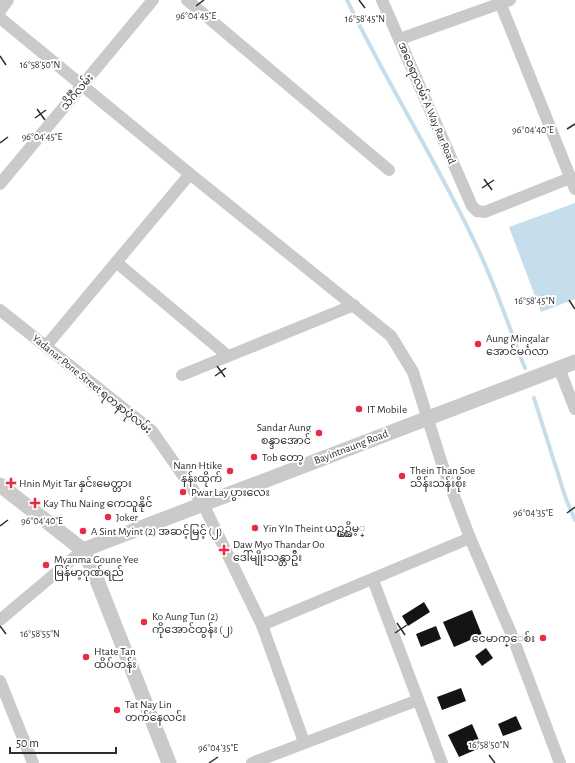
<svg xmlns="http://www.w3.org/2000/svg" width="575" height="763" viewBox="0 0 575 763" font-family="'Alegreya Sans','Noto Sans Myanmar',sans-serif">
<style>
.water{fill:#c6deeb}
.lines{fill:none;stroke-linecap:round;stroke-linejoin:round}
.stream{stroke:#c6deeb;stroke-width:4}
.building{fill:#141414}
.minor{stroke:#cacaca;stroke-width:12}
.tertiary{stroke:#cacaca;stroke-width:15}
.ticks{fill:none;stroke:#2d2d2d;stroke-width:1.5}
.poi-dot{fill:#e62d42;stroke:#fff;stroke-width:1.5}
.labels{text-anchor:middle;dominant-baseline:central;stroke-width:4;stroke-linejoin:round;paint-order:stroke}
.street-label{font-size:11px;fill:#2d2d2d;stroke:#fff}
.poi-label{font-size:11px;fill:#2d2d2d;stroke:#fff;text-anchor:start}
.ticks-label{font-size:10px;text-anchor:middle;fill:#2d2d2d;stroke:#fff;stroke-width:4;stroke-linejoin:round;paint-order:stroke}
</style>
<rect width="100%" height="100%" fill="#fff"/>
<!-- water -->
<path class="water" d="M575,203V299L541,312L509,227Z"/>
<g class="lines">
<!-- stream -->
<g class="stream">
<path d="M347,0C387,84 438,163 477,247C496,286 509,328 525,368"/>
<path d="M534,398L566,499L575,520"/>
</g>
</g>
<!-- building -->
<g class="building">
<path d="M424,602L430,612L408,626L402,616Z"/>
<path d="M472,610L482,635L454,647L443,622Z"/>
<path d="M436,626L441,639L421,647L416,634Z"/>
<path d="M486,648L493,658L482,666L475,656Z"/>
<path d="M461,688L466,701L442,710L437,697Z"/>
<path d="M516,716L522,729L503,736L498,724Z"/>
<path d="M472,724L482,747L459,757L448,735Z"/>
</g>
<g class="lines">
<!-- minor -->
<g class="minor">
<path d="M187,0L389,170"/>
<path d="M382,0L472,206L477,211L485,212L570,178"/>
<path d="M499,0L575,189"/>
<path d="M0,11L8,0"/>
<path d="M0,18L190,174L391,336L413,372L442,464L470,538L511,633L560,763"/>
<path d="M400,39L510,0"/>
<path d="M0,184L153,0"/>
<path d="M116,262L228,356"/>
<path d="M0,310L152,431L203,504L262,625L304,742"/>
<path d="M46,346L190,174"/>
<path d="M559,368L575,409"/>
<path d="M182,375L354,305"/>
<path d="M373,580L442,763"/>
<path d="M0,620L83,550"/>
<path d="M262,625L470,538"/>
<path d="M0,681L33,763"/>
<path d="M252,763L418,700"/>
</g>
<!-- tertiary -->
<g class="tertiary">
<path d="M0,485L83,550L93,570L169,763"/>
<path d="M83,550L575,362"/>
</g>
</g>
<!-- ticks -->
<path class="ticks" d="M359,0L365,8M196,6L204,0M0,56L6,65M37,109L45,120M35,118L46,110M567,129L575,124M0,143L8,137M484,179L492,190M482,188L494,180M569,300L575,309M217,366L225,377M215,376L226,368M567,513L575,507M0,526L8,520M397,623L405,635M0,626L6,634M395,633L407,625M489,755L495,763M209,763L218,757"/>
<!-- markers -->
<g class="poi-dot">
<circle cx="478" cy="344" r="4"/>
<circle cx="359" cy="409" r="4"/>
<circle cx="319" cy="433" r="4"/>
<circle cx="254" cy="457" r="4"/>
<circle cx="230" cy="471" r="4"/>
<circle cx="402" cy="476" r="4"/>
<path d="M9 477h4v4h4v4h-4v4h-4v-4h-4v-4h4z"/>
<circle cx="183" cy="492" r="4"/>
<path d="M33 497h4v4h4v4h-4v4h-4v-4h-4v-4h4z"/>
<circle cx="108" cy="517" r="4"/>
<circle cx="255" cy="528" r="4"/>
<circle cx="83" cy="531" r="4"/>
<path d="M222 544h4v4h4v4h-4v4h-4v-4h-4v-4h4z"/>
<circle cx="46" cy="565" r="4"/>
<circle cx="144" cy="622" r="4"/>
<circle cx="543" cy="638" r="4"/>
<circle cx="86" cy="657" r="4"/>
<circle cx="117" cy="710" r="4"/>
</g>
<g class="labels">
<!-- street labels -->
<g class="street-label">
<text transform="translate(77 92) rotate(-50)">သိင်္ဂီလမ်း</text>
<text transform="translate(427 103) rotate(67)">အဝေရာလမ်း A Way Rar Road</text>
<text transform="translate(92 384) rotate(39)">Yadanar Pone Street ရတနာပုံလမ်း</text>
<text transform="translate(351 447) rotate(-21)">Bayintnaung Road</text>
</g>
<!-- poi labels -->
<g class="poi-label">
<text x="486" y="338">Aung Mingalar<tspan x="486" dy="13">အောင်မင်္ဂလာ</tspan></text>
<text x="367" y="409">IT Mobile</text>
<text x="311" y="427" text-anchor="end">Sandar Aung<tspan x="311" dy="13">စန္ဒာအောင်</tspan></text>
<text x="262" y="457">Tob တော့</text>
<text x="222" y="465" text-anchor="end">Nann Htike<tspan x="222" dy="13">နန်းထိုက်</tspan></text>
<text x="410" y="470">Thein Than Soe<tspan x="410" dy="13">သိန်းသန်းစိုး</tspan></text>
<text x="19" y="483">Hnin Myit Tar နှင်းမေတ္တား</text>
<text x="191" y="492">Pwar Lay ပွားလေး</text>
<text x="43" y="503">Kay Thu Naing ကေသူနိုင်</text>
<text x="116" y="517">Joker</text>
<text x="263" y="528">Yin YIn Theint ယဥ္ယဥ္သိမ့္</text>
<text x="91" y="531">A Sint Myint (2) အဆင့်မြင့် (၂)</text>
<text x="233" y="544">Daw Myo Thandar Oo<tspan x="233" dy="13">ဒေါ်မျိုးသန္တာဦး</tspan></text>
<text x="54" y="559">Myanma Goune Yee<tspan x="54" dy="13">မြန်မာ့ဂုဏ်ရည်</tspan></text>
<text x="152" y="616">Ko Aung Tun (2)<tspan x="152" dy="13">ကိုအောင်ထွန်း (၂)</tspan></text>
<text x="535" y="638" text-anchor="end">ငေမာက္ေစ်း</text>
<text x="94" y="651">Htate Tan<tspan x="94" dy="13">ထိပ်တန်း</tspan></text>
<text x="125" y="704">Tat Nay Lin<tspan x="125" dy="13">တက်နေလင်း</tspan></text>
</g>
</g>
<g class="ticks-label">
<text x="196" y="19">96°04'45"E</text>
<text x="365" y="22">16°58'45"N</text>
<text x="40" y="68">16°58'50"N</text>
<text x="533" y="133">96°04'40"E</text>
<text x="42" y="140">96°04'45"E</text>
<text x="535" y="304">16°58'45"N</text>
<text x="533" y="516">96°04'35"E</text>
<text x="42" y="524">96°04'40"E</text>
<text x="40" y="637">16°58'55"N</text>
<text x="489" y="748">16°58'50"N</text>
<text x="218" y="751">96°04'35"E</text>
</g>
<!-- scale -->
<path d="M10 747v6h106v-6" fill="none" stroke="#2d2d2d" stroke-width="2"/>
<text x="16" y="747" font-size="12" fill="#2d2d2d" stroke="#ffffff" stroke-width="3" paint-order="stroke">50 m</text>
</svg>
